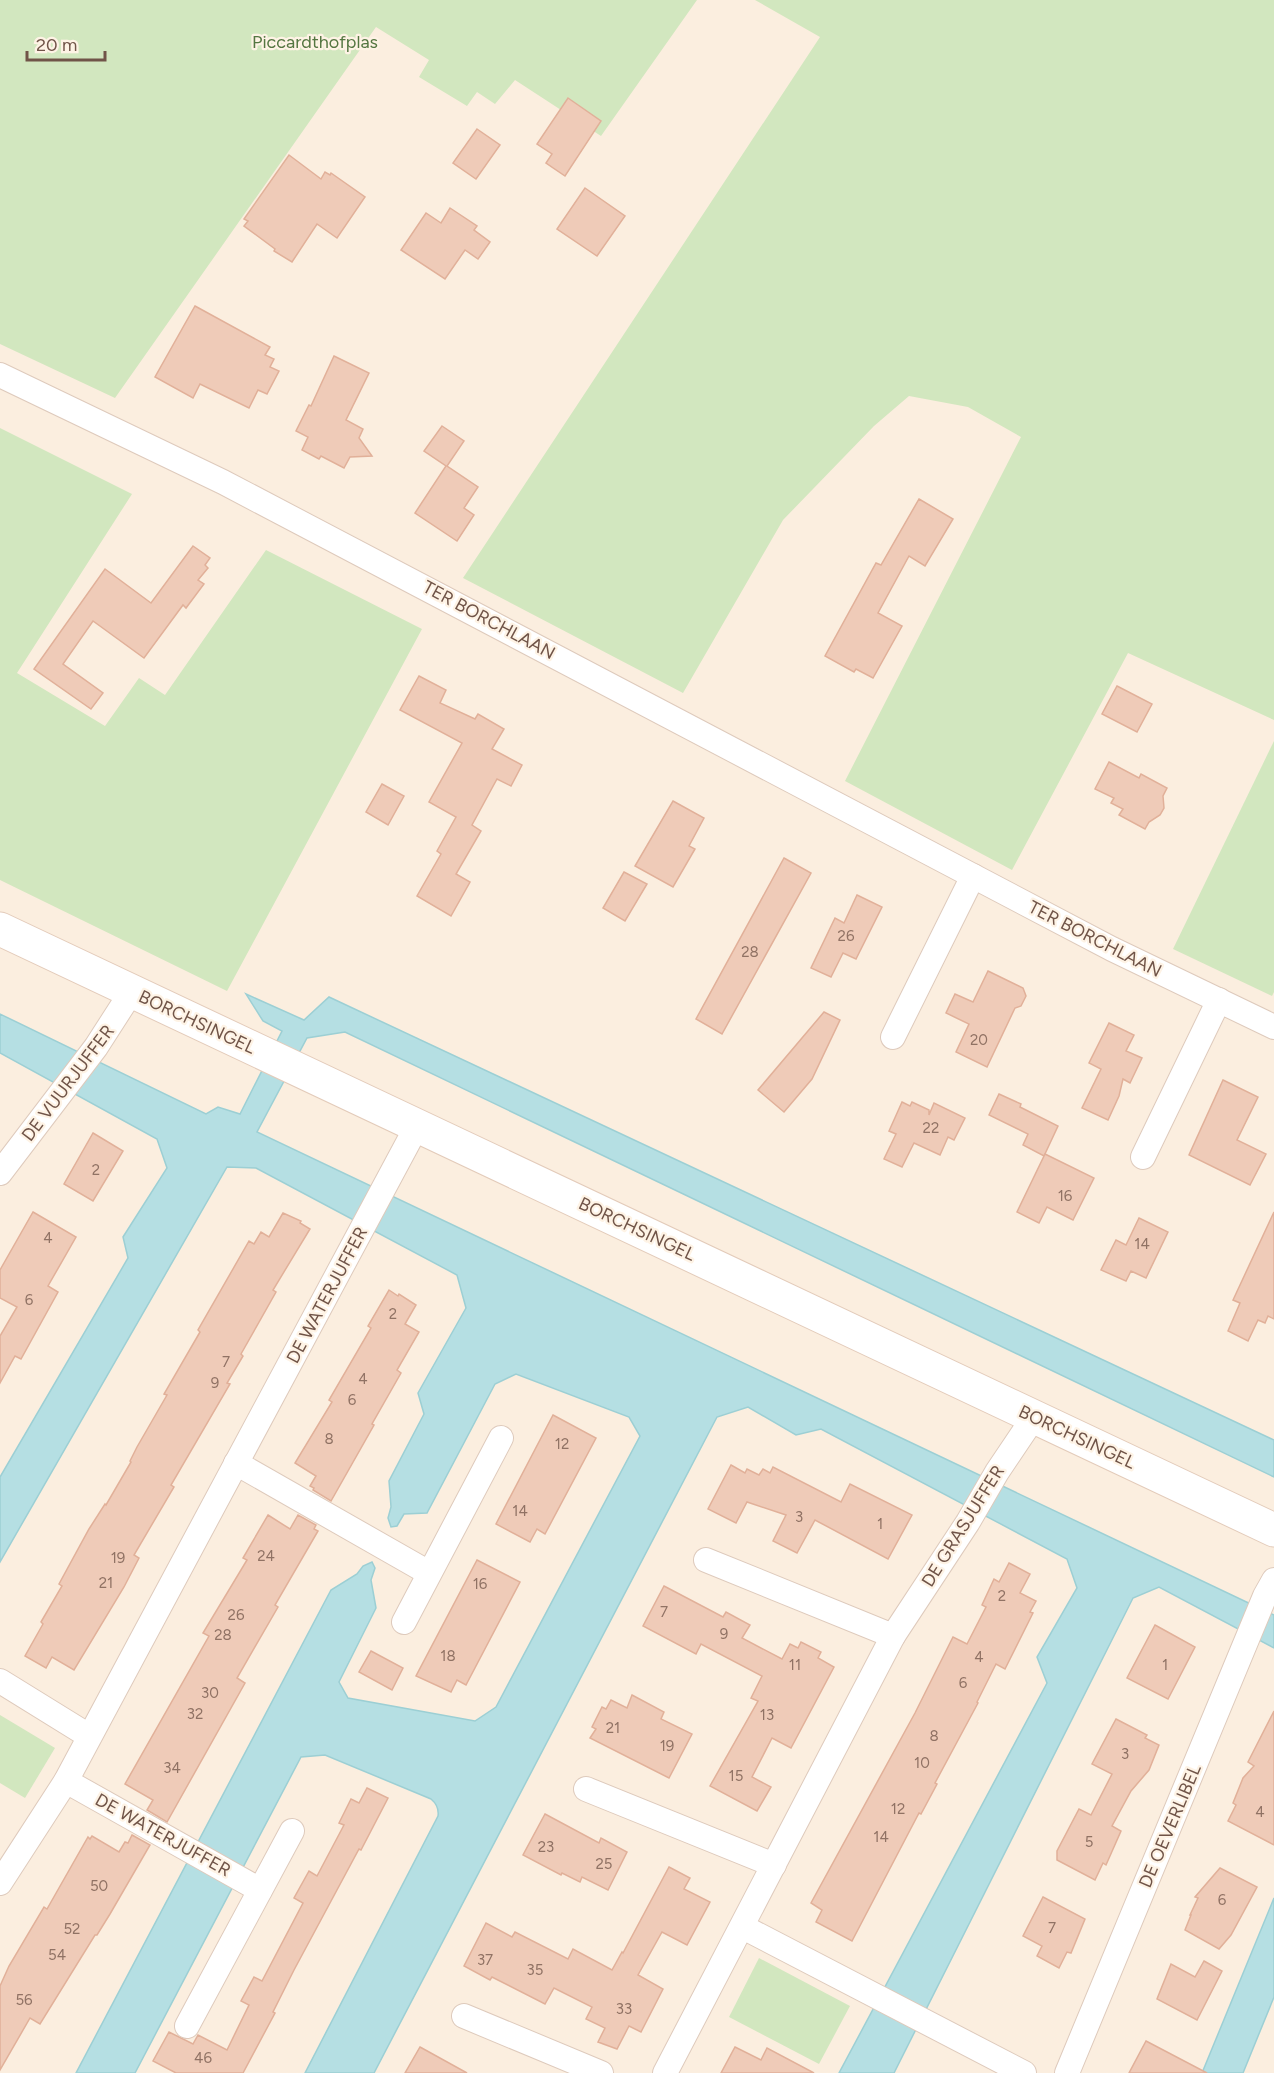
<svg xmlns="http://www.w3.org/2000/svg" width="1274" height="2073" viewBox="0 0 1274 2073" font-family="Figtree,sans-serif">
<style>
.green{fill:#d2e7bf}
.water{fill:#b5dfe3;stroke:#9ccfd4;stroke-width:1.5}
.building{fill:#efcbb8;stroke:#e1b099;stroke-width:1.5}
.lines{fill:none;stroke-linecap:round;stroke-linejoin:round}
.street-casing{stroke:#decabc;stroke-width:26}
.secondary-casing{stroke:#e3cbba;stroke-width:35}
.street{stroke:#fff;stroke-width:24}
.secondary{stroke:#fff;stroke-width:33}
.labels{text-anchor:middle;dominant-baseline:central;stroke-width:4.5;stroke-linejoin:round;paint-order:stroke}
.number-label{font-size:15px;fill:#907264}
.park-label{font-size:18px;fill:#547641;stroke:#fef3e5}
.street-label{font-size:18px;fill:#705448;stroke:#fef3e5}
</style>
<rect width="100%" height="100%" fill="#fbeedf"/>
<!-- green -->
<g class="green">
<path d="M0,0H697L601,136L515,80L495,104L477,92L467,106L419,77L429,60L376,27L115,398L0,344Z"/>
<path d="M755,0H1274V720L1128,653L1012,870L845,781L1021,437L968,407L909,396L874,426L783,520L683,693L463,578L820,37Z"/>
<path d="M0,428L132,494L17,673L105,726L139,678L165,695L266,550L422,629L227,991L0,880Z"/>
<path d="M1274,741V992L1272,996L1173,949Z"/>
<path d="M0,1715L55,1748L25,1798L0,1783Z"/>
<path d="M759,1958L850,2006L819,2064L729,2017Z"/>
</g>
<!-- water -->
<g class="water">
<path d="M246,994L304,1020L329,997L1274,1440V1477L345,1032L307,1038L257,1132L1274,1615V1648L1159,1587L1133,1598L894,2073H839L1047,1683L1037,1657L1077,1588L1067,1559L821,1429L796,1435L748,1407L717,1417L374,2073H305L438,1816C439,1809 437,1804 431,1799L325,1755L301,1757L135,2073H76L331,1590L357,1574L363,1566L372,1562L375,1568L371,1580L376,1608L339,1682L348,1698L475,1721L496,1707L640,1436L629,1417L516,1374L495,1384L427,1513L404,1514L397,1526L391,1527L388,1518L391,1507L389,1481L424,1414L418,1393L466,1308L457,1275L256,1168L227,1167L0,1562V1477L128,1258L123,1237L167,1168L157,1139L0,1053V1014L206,1114L218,1107L240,1114L282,1031L263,1021Z"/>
<path d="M1274,1898V1997L1243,2073H1202Z"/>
</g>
<!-- building -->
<g class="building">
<path d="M568,98L601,121L565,176L546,163L552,154L537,144Z"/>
<path d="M477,129L500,145L476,179L453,163Z"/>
<path d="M289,155L321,179L325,172L330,175L331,173L365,197L337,238L317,224L292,262L274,251L275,249L244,226L248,221L244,219Z"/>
<path d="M585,188L625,216L597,256L557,229Z"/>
<path d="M450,208L477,226L474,230L490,242L478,259L465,250L445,279L401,250L426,213L441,223Z"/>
<path d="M195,306L270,347L265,355L274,359L270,367L279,371L267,394L258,390L249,408L200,384L193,398L155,377Z"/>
<path d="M334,356L369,373L346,420L363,429L359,438L372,456L350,457L344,468L321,456L319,459L302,450L308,437L296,431L309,405L311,406Z"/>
<path d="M442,426L464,441L447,466L478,487L464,508L474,515L457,541L415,513L446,466L424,451Z"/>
<path d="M919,499L953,519L925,566L909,556L878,613L902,626L873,678L856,669L854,672L825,656L876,563L881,565Z"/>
<path d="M193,546L210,558L205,565L208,568L198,580L204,584L186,608L183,605L144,658L93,621L63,664L103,693L91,709L34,669L105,569L151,603Z"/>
<path d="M419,676L446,690L440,703L475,719L478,714L504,729L492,749L522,765L511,786L497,779L472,825L481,831L456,874L470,882L451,916L417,896L441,854L437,851L456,817L429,802L462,743L400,710Z"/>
<path d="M1117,686L1152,704L1137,732L1102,714Z"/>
<path d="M1109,762L1139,778L1141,774L1167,788L1163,796L1164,808L1160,815L1149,822L1145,829L1119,815L1123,809L1111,803L1114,798L1095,789Z"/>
<path d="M382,784L404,796L388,825L366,812Z"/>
<path d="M673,801L704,818L689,846L695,849L673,887L635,866Z"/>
<path d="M784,858L811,873L722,1034L696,1019Z"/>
<path d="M624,872L647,884L625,921L603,908Z"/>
<path d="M857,895L882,907L856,959L843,953L831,977L811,968L835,918L844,923Z"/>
<path d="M988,971L1023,988L1026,996L1021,1006L1015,1008L987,1067L956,1052L969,1024L946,1013L955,994L973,1002Z"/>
<path d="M824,1012L840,1020L812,1079L784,1112L758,1090Z"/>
<path d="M1109,1023L1134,1035L1126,1051L1142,1058L1130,1083L1123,1079L1119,1096L1108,1120L1082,1108L1101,1069L1089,1063Z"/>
<path d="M1223,1080L1258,1097L1237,1140L1266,1154L1250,1185L1189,1155Z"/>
<path d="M999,1094L1021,1104L1020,1107L1058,1126L1044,1156L1023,1145L1028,1134L989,1115Z"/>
<path d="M902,1102L910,1106L912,1102L929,1110V1115L934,1103L965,1118L954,1140L948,1137L940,1155L914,1143L902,1167L884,1159L896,1134L889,1131Z"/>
<path d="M93,1133L123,1151L93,1201L64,1184Z"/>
<path d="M1045,1154L1094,1178L1073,1220L1047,1207L1039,1223L1017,1212Z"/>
<path d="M33,1212L76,1237L48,1286L58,1292L21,1359L15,1356L0,1383V1336L17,1307L0,1298V1270Z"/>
<path d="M1274,1212V1319L1268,1316L1265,1323L1258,1320L1248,1341L1228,1331L1240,1303L1233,1300Z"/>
<path d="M283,1213L301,1221L300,1223L310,1229L273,1290L276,1292L241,1354L243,1356L227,1383L230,1384L171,1485L174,1487L134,1555L139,1558L124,1587L74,1670L52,1657L46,1668L25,1656L43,1624L41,1622L62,1586L59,1584L89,1529L105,1504L106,1505L131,1462L130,1461L137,1447L167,1395L164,1394L200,1332L198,1330L249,1241L254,1244L261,1232L269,1237Z"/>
<path d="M1139,1218L1168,1232L1146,1278L1131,1271L1126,1281L1101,1270L1116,1240L1126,1245Z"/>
<path d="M389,1290L398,1296L399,1294L416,1305L405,1324L419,1332L397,1370L401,1373L372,1424L374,1425L331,1501L313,1490L314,1488L310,1486L316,1476L295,1463L332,1402L329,1400L371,1328L368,1326Z"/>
<path d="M553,1415L596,1438L545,1534L537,1529L530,1542L496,1524Z"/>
<path d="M731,1465L745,1473L747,1469L759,1475L763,1469L770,1473L773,1467L841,1502L850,1484L912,1515L888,1559L815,1520L797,1553L773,1541L786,1515L747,1502L736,1523L708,1509Z"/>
<path d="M268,1515L290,1529L298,1515L316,1525L314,1529L318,1531L275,1605L278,1607L237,1678L245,1683L167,1822L147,1810L153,1800L125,1784L209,1636L203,1633L247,1560L243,1558Z"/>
<path d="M477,1560L520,1582L466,1685L457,1680L451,1692L416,1676Z"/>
<path d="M1009,1563L1030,1574L1020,1593L1036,1601L1030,1612L1033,1613L1005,1669L996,1664L977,1702L978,1703L935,1783L937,1784L921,1814L919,1813L852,1941L816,1922L822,1910L811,1903L915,1713L953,1637L967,1644L986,1607L982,1605L994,1579L999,1582Z"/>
<path d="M664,1586L723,1617L726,1612L750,1625L742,1638L782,1659L790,1644L798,1648L801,1642L821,1652L818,1658L834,1667L791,1748L772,1738L752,1777L771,1787L757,1811L710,1786L758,1701L751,1698L762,1676L701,1644L696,1654L643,1626Z"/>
<path d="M1155,1625L1195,1647L1168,1699L1127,1678Z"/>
<path d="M371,1651L403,1668L392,1690L359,1672Z"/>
<path d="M632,1695L664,1712L661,1719L692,1734L669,1778L590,1738L596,1729L592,1727L602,1707L606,1709L611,1700L627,1708Z"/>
<path d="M1274,1711V1845L1228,1821L1236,1805L1233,1803L1243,1778L1254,1766L1248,1762Z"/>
<path d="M1116,1719L1147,1735L1145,1738L1159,1745L1149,1770L1131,1791L1112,1826L1121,1831L1106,1865L1103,1863L1095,1880L1057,1860V1851L1079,1809L1091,1815L1112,1774L1092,1764Z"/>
<path d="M367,1788L388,1798L361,1850L359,1849L294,1970L273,2012L275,2013L243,2073H176L153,2061L169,2032L193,2044L198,2035L227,2050L249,2005L241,2001L254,1977L262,1981L303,1903L294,1898L309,1871L317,1876L344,1825L339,1823L351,1799L359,1803Z"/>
<path d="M545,1814L599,1843L601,1838L627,1852L608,1890L582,1877L580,1882L562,1873L561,1875L523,1855Z"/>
<path d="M132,1835L150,1845L110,1914L97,1935H95L40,2024L30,2018L0,2070V1986L9,1966L44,1907L47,1909L88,1837L90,1839L92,1836L119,1852L125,1842L128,1843Z"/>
<path d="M669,1867L690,1878L684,1889L710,1902L687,1945L662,1932L638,1975L663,1989L641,2032L629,2026L617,2049L598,2042L605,2028L586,2019L592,2007L554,1988L545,2004L492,1977L490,1980L464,1966L486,1923L512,1937L515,1932L568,1959L573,1949L612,1970L622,1952L623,1953Z"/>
<path d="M1220,1868L1257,1887L1231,1935L1219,1949L1185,1930L1191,1915H1190L1198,1898L1195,1897Z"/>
<path d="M1043,1897L1085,1919L1071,1953L1067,1952L1059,1968L1037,1956L1042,1946L1023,1936Z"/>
<path d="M1204,1961L1222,1971L1197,2020L1157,1999L1171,1964L1195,1977Z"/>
<path d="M1146,2041L1207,2073H1129Z"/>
<path d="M420,2047L467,2073H405Z"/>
<path d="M735,2047L761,2060L767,2048L814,2073H721Z"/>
</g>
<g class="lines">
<!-- street casing -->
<g class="street-casing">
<g id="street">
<path d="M0,375L223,482L1112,949L1274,1027"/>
<path d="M893,1037L973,876"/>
<path d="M1143,1157L1219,1000"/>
<path d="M0,1173L96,1047L132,991"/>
<path d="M236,1463L429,1573"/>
<path d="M706,1560L893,1636"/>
<path d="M404,1622L501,1438"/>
<path d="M0,1681L89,1736"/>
<path d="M66,1781L260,1890"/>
<path d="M586,1789L774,1865"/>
<path d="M0,1883L66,1781L417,1126"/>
<path d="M743,1927L1024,2073"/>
<path d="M464,2016L601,2073"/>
<path d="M187,2026L292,1831"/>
<path d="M665,2073L893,1636L968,1522L997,1472L1034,1417"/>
<path d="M1067,2073L1265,1596L1274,1580"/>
</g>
</g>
<!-- secondary casing -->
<g class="secondary-casing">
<path id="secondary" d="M0,929L1274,1530"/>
</g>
<!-- street -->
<use href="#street" class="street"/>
<!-- secondary -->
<use href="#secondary" class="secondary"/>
</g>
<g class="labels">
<!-- number labels -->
<g class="number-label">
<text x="846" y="936">26</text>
<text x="750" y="952">28</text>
<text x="979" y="1040">20</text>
<text x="931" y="1128">22</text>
<text x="96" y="1170">2</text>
<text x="1065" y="1196">16</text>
<text x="48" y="1238">4</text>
<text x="1142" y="1244">14</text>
<text x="29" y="1300">6</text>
<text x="393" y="1314">2</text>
<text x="226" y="1362">7</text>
<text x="363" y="1379">4</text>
<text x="215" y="1383">9</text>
<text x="352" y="1400">6</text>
<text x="329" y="1439">8</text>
<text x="562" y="1444">12</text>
<text x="520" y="1511">14</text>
<text x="799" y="1517">3</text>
<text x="880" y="1524">1</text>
<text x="266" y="1556">24</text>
<text x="118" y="1558">19</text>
<text x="106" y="1583">21</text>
<text x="480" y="1584">16</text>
<text x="1002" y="1596">2</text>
<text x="664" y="1612">7</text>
<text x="236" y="1615">26</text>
<text x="724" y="1634">9</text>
<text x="223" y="1635">28</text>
<text x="448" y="1656">18</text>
<text x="979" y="1657">4</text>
<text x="795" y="1665">11</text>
<text x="1165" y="1665">1</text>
<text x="963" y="1683">6</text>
<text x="210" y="1693">30</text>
<text x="195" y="1714">32</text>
<text x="767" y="1715">13</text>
<text x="613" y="1728">21</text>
<text x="934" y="1736">8</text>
<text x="667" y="1746">19</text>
<text x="1125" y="1754">3</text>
<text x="922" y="1763">10</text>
<text x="172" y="1768">34</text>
<text x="736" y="1776">15</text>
<text x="898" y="1809">12</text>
<text x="1260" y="1812">4</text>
<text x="881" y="1837">14</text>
<text x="1089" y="1842">5</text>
<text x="546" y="1847">23</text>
<text x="604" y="1864">25</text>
<text x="99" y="1886">50</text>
<text x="1222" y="1900">6</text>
<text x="1052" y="1928">7</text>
<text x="72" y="1929">52</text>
<text x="57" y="1955">54</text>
<text x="485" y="1960">37</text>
<text x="535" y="1970">35</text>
<text x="24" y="2000">56</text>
<text x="624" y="2009">33</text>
<text x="203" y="2058">46</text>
</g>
<!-- park labels -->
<g class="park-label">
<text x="315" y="42">Piccardthofplas</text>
</g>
<!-- street labels -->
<g class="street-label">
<text transform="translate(489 620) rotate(28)">TER BORCHLAAN</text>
<text transform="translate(1095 939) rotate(27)">TER BORCHLAAN</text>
<text transform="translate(197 1022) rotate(25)">BORCHSINGEL</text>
<text transform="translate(68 1083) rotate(-53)">DE VUURJUFFER</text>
<text transform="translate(637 1229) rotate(25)">BORCHSINGEL</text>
<text transform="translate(327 1295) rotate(-62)">DE WATERJUFFER</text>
<text transform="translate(1077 1437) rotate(25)">BORCHSINGEL</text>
<text transform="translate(963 1526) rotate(-58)">DE GRASJUFFER</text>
<text transform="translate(1170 1826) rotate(-67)">DE OEVERLIBEL</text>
<text transform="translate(163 1835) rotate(29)">DE WATERJUFFER</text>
</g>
</g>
<!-- scale -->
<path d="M27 51v9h78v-9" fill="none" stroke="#705448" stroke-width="3"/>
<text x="36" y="51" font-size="18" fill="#705448" stroke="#fef3e5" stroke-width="4.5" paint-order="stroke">20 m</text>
</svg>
